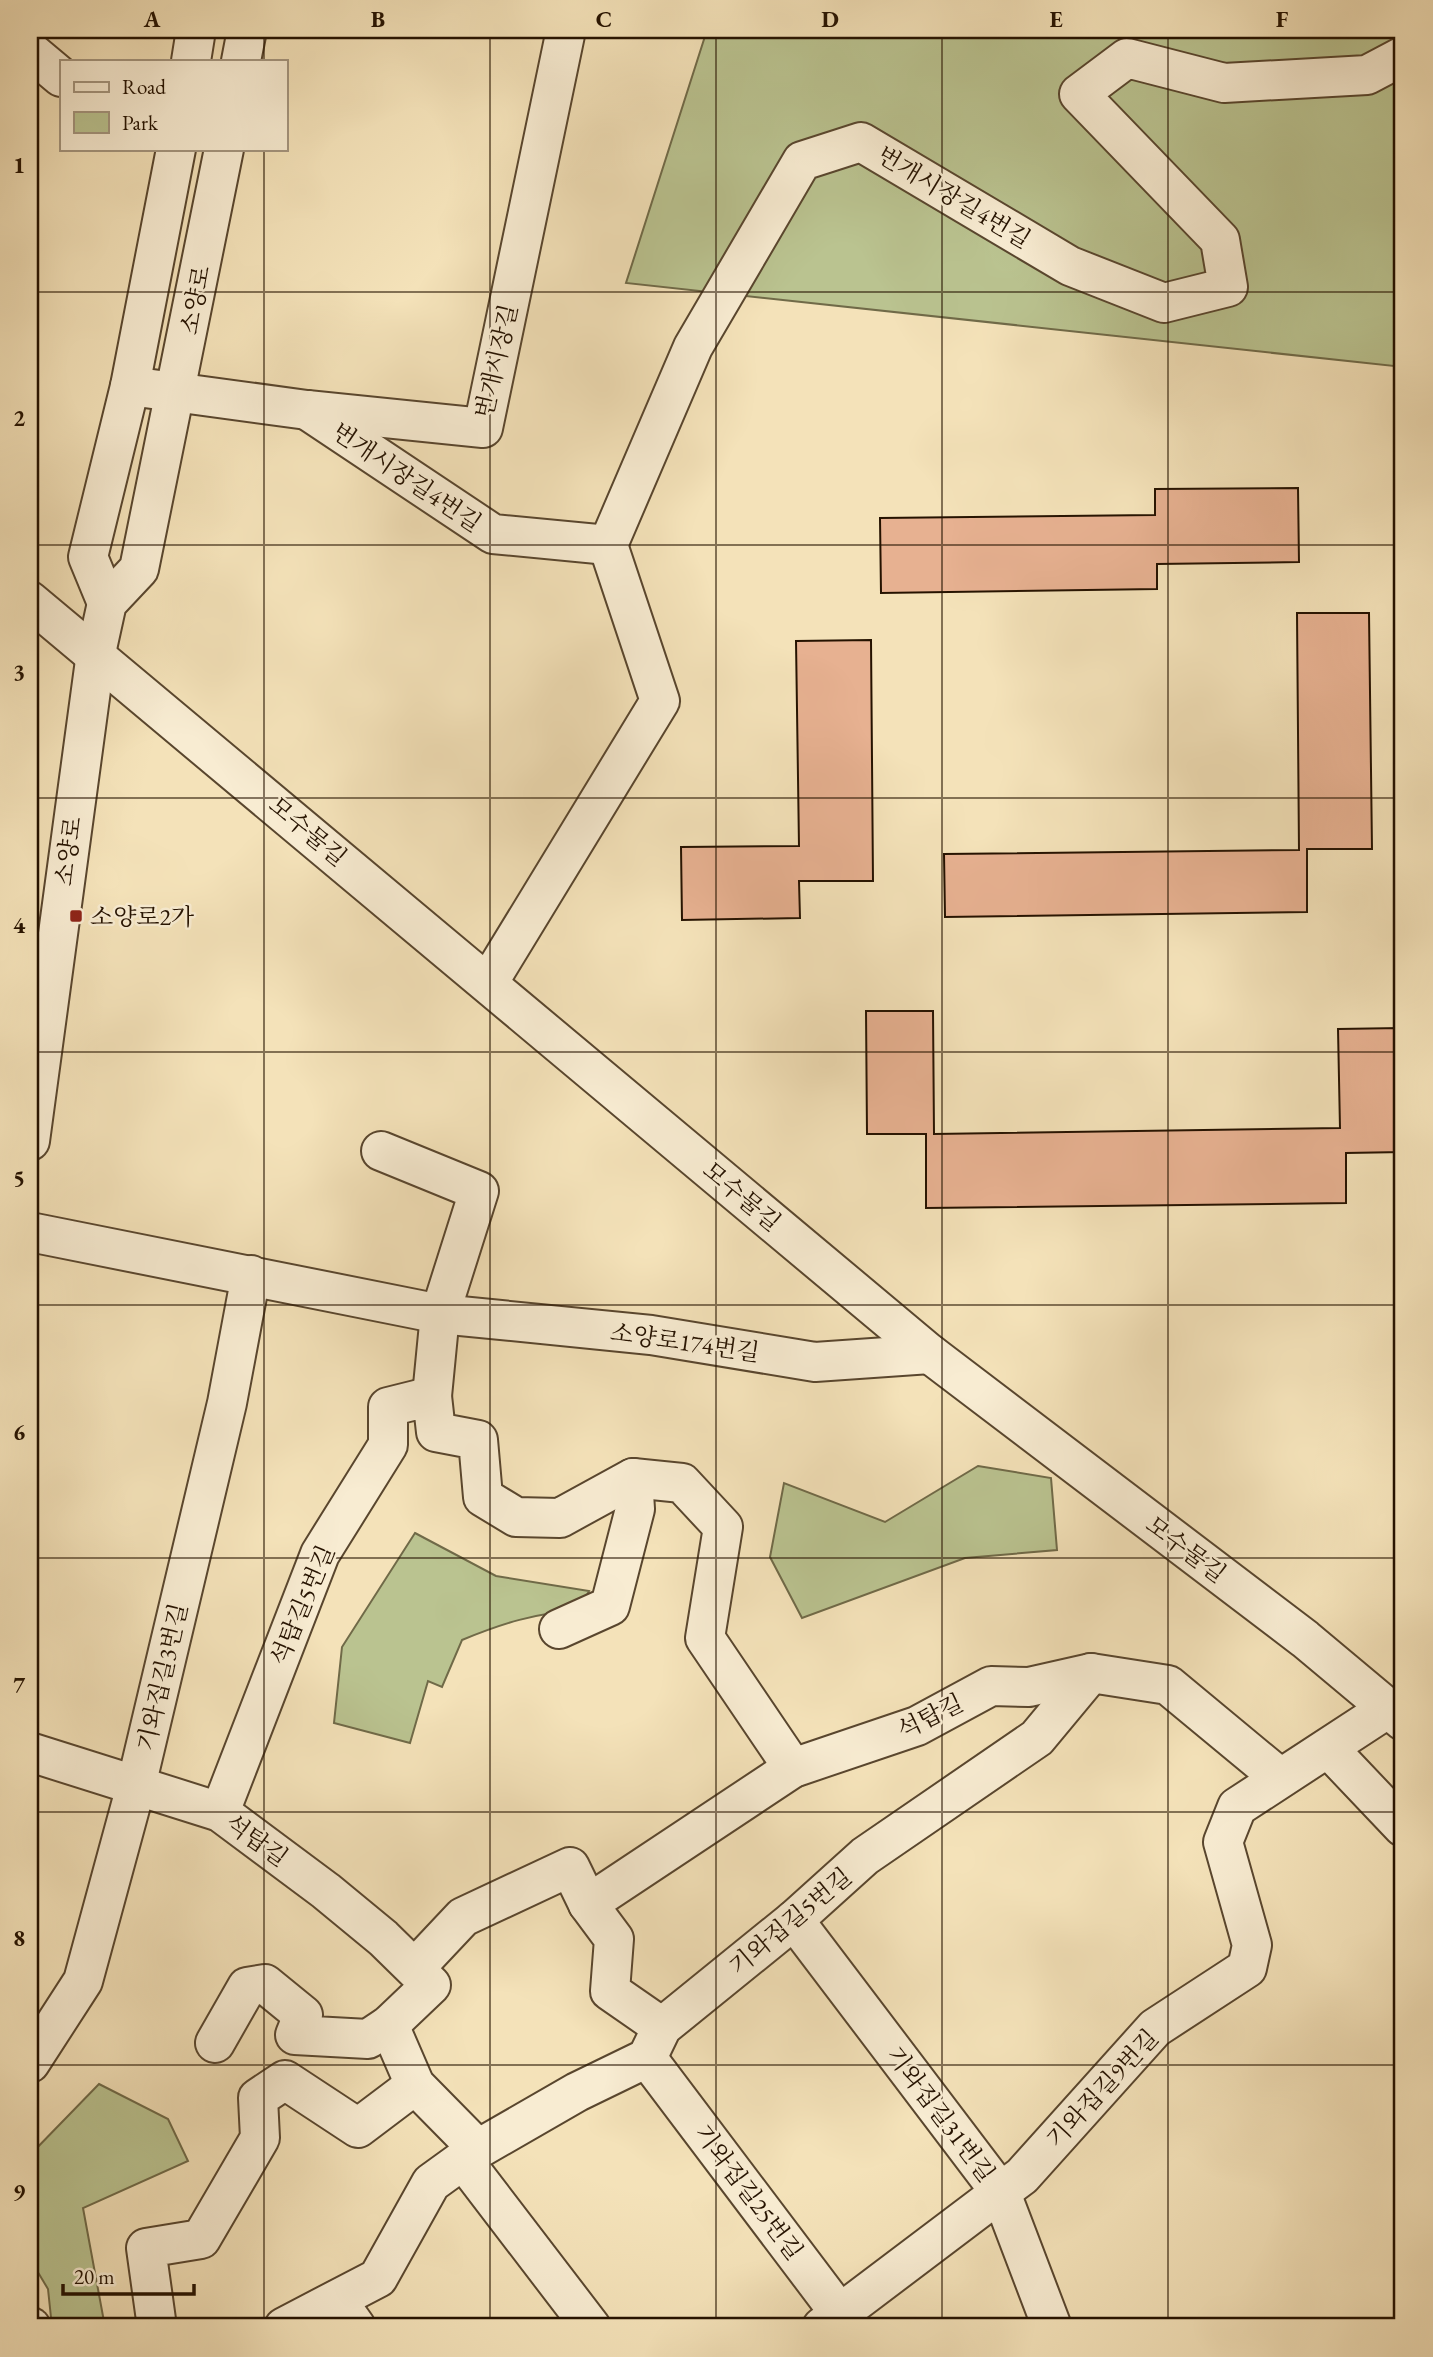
<svg xmlns="http://www.w3.org/2000/svg" width="1433" height="2357" viewBox="0 0 1433 2357" font-family="'EB Garamond','Noto Serif KR',serif">
<style>
.green{fill:#bac390;stroke:#706a48;stroke-width:2}
.building{fill:#e7b191;stroke:#251200;stroke-width:2}
.lines{fill:none;stroke-linecap:round;stroke-linejoin:round}
.minor-casing{stroke:#59462e;stroke-width:42}
.minor{stroke:#f8ecd2;stroke-width:38}
.grid{fill:none;stroke:#251200;stroke-width:2;stroke-opacity:0.55}
.poi-dot{fill:#8f2418;stroke:#f8ecd2;stroke-width:2.5}
.labels{text-anchor:middle;dominant-baseline:central;stroke-width:5;stroke-linejoin:round;paint-order:stroke}
.street-label{font-size:24px;fill:#251200;stroke:#f8ecd2}
.poi-label{font-size:24px;fill:#251200;stroke:#f8ecd2;text-anchor:start}
.neatline{fill:none;stroke:#251200;stroke-width:2.5}
.grid-label{font-size:23px;text-anchor:middle;font-weight:bold;fill:#251200}
</style>
<rect width="100%" height="100%" fill="#f4e2b9"/>
<filter id="stains"><feTurbulence type="fractalNoise" baseFrequency=".00286" numOctaves="4"/><feColorMatrix values="0 0 0 0 .2 0 0 0 0 .09 0 0 0 0 .02 0 0 0 .5 -.17"/></filter>
<radialGradient id="worn" r=".72"><stop offset=".6" stop-color="#630" stop-opacity="0"/><stop offset="1" stop-color="#630" stop-opacity=".3"/></radialGradient>
<!-- green -->
<g class="green">
<path d="M707,30H1403V367L626,283Z"/>
<path d="M978,1466L1051,1478L1057,1550L965,1558L802,1618L770,1557L784,1483L885,1522Z"/>
<path d="M415,1533L496,1576L589,1591L579,1611C537,1612 501,1624 462,1640L442,1687L428,1681L410,1743L334,1723L342,1647Z"/>
<path d="M99,2084L168,2119L188,2161L83,2208L105,2327H52L48,2289L30,2259V2155Z"/>
</g>
<!-- building -->
<g class="building">
<path d="M1298,488L1299,562L1157,564V589L881,593L880,518L1155,515V489Z"/>
<path d="M1297,613H1369L1372,849H1307V912L945,917L944,854L1299,850Z"/>
<path d="M871,640L873,881H799L800,918L682,920L681,847L799,846L796,641Z"/>
<path d="M866,1011H933L934,1134L1340,1128L1338,1029L1401,1028L1403,1152L1346,1153V1203L926,1208V1134H867Z"/>
</g>
<g class="lines">
<!-- minor casing -->
<g class="minor-casing">
<g id="minor">
<path d="M30,51L61,77"/>
<path d="M191,61L196,30"/>
<path d="M241,61L247,30"/>
<path d="M130,386L307,410L483,428L566,30"/>
<path d="M307,410L493,534L608,545L693,347L802,161L861,142L1070,266L1164,303L1228,287L1220,240L1079,94L1127,58L1224,83L1367,75L1403,56"/>
<path d="M30,601L930,1354L1305,1639L1403,1721"/>
<path d="M107,603L88,557L130,386L176,149"/>
<path d="M488,983L660,701L608,545"/>
<path d="M30,1141L96,653L107,603L139,569L224,149"/>
<path d="M381,1151L479,1191L440,1314L432,1396"/>
<path d="M30,1232L440,1314L651,1335L815,1362L930,1354"/>
<path d="M559,1629L610,1606L635,1509L633,1478"/>
<path d="M1329,1749L1403,1827"/>
<path d="M30,1752L220,1812L326,1891L383,1938L431,1985L389,2025L368,2039L295,2035L303,2015L265,1984L247,1987L215,2043"/>
<path d="M220,1812L320,1554L388,1445V1407L432,1396L436,1432L478,1440L483,1497L516,1517L560,1518L633,1478L682,1483L723,1527L705,1638L793,1768"/>
<path d="M588,1904L793,1768L917,1726L991,1686L1029,1687L1091,1673L1168,1685L1279,1777"/>
<path d="M794,1920L1001,2193L1052,2327"/>
<path d="M415,1968L463,1917L570,1867L588,1904L614,1939L610,1991L662,2027"/>
<path d="M389,2025L415,2085L478,2149"/>
<path d="M647,2058L850,2327"/>
<path d="M30,2063L83,1981L136,1786L227,1403L251,1275"/>
<path d="M464,2161L591,2327"/>
<path d="M337,2300L356,2327"/>
<path d="M30,2327H31"/>
<path d="M157,2327L146,2248L201,2239L260,2138L258,2098L285,2080L358,2128L415,2085"/>
<path d="M284,2327L378,2278L431,2183L478,2149L577,2092L647,2058L662,2027L794,1920L865,1856L1037,1738L1091,1673"/>
<path d="M822,2327L1022,2176L1155,2028L1247,1968L1252,1945L1223,1842L1237,1807L1387,1709"/>
</g>
</g>
<!-- minor -->
<use href="#minor" class="minor"/>
</g>
<!-- grid -->
<path class="grid" d="M264,30V61M490,30V2327M716,30V2327M942,30V2327M1168,30V2327M264,149V2327M30,292H1403M30,545H1403M30,798H1403M30,1052H1403M30,1305H1403M30,1558H1403M30,1812H1403M30,2065H1403"/>
<!-- markers -->
<rect class="poi-dot" x="69" y="909" width="14" height="14" rx="3.5"/>
<g class="labels">
<!-- street labels -->
<g class="street-label">
<text transform="translate(954 197) rotate(31)">번개시장길4번길</text>
<text transform="translate(195 300) rotate(-79)">소양로</text>
<text transform="translate(496 361) rotate(-77)">번개시장길</text>
<text transform="translate(407 477) rotate(34)">번개시장길4번길</text>
<text transform="translate(308 831) rotate(40)">모수물길</text>
<text transform="translate(68 851) rotate(-82)">소양로</text>
<text transform="translate(742 1196) rotate(40)">모수물길</text>
<text transform="translate(685 1342) rotate(8)">소양로174번길</text>
<text transform="translate(1186 1549) rotate(37)">모수물길</text>
<text transform="translate(302 1605) rotate(-67)">석탑길5번길</text>
<text transform="translate(162 1677) rotate(-77)">기와집길3번길</text>
<text transform="translate(930 1716) rotate(-26)">석탑길</text>
<text transform="translate(257 1840) rotate(36)">석탑길</text>
<text transform="translate(790 1921) rotate(-40)">기와집길5번길</text>
<text transform="translate(1102 2088) rotate(-47)">기와집길9번길</text>
<text transform="translate(941 2114) rotate(53)">기와집길31번길</text>
<text transform="translate(749 2192) rotate(53)">기와집길25번길</text>
</g>
<!-- poi labels -->
<g class="poi-label">
<text x="90" y="916">소양로2가</text>
</g>
</g>
<!-- margin -->
<rect width="1433" height="2357" fill="none" stroke="#f4e2b9" stroke-width="77"/>
<!-- legend -->
<rect x="60" y="60" width="228" height="91" fill="#f8ecd2" stroke="#a4957e" stroke-width="2"/>
<rect x="74" y="82" width="35" height="10" fill="#f8ecd2" stroke="#a4957e" stroke-width="2"/>
<text x="122" y="94" font-size="21" fill="#251200">Road</text>
<rect x="74" y="112" width="35" height="21" fill="#bac390" stroke="#a4957e" stroke-width="2"/>
<text x="122" y="130" font-size="21" fill="#251200">Park</text>
<!-- scale -->
<path d="M63 2284v10h131v-10" fill="none" stroke="#251200" stroke-width="3.5"/>
<text x="74" y="2284" font-size="21" fill="#251200" stroke="#f8ecd2" stroke-width="5" paint-order="stroke">20 m</text>
<rect x="38" y="38" width="1356" height="2280" class="neatline"/>
<g class="grid-label">
<text x="152" y="27">A</text>
<text x="378" y="27">B</text>
<text x="604" y="27">C</text>
<text x="830" y="27">D</text>
<text x="1056" y="27">E</text>
<text x="1282" y="27">F</text>
<text x="19" y="173">1</text>
<text x="19" y="426">2</text>
<text x="19" y="680">3</text>
<text x="19" y="933">4</text>
<text x="19" y="1186">5</text>
<text x="19" y="1440">6</text>
<text x="19" y="1693">7</text>
<text x="19" y="1946">8</text>
<text x="19" y="2200">9</text>
</g>
<rect width="100%" height="100%" filter="url(#stains)"/>
<rect width="100%" height="100%" fill="url(#worn)"/>
</svg>
